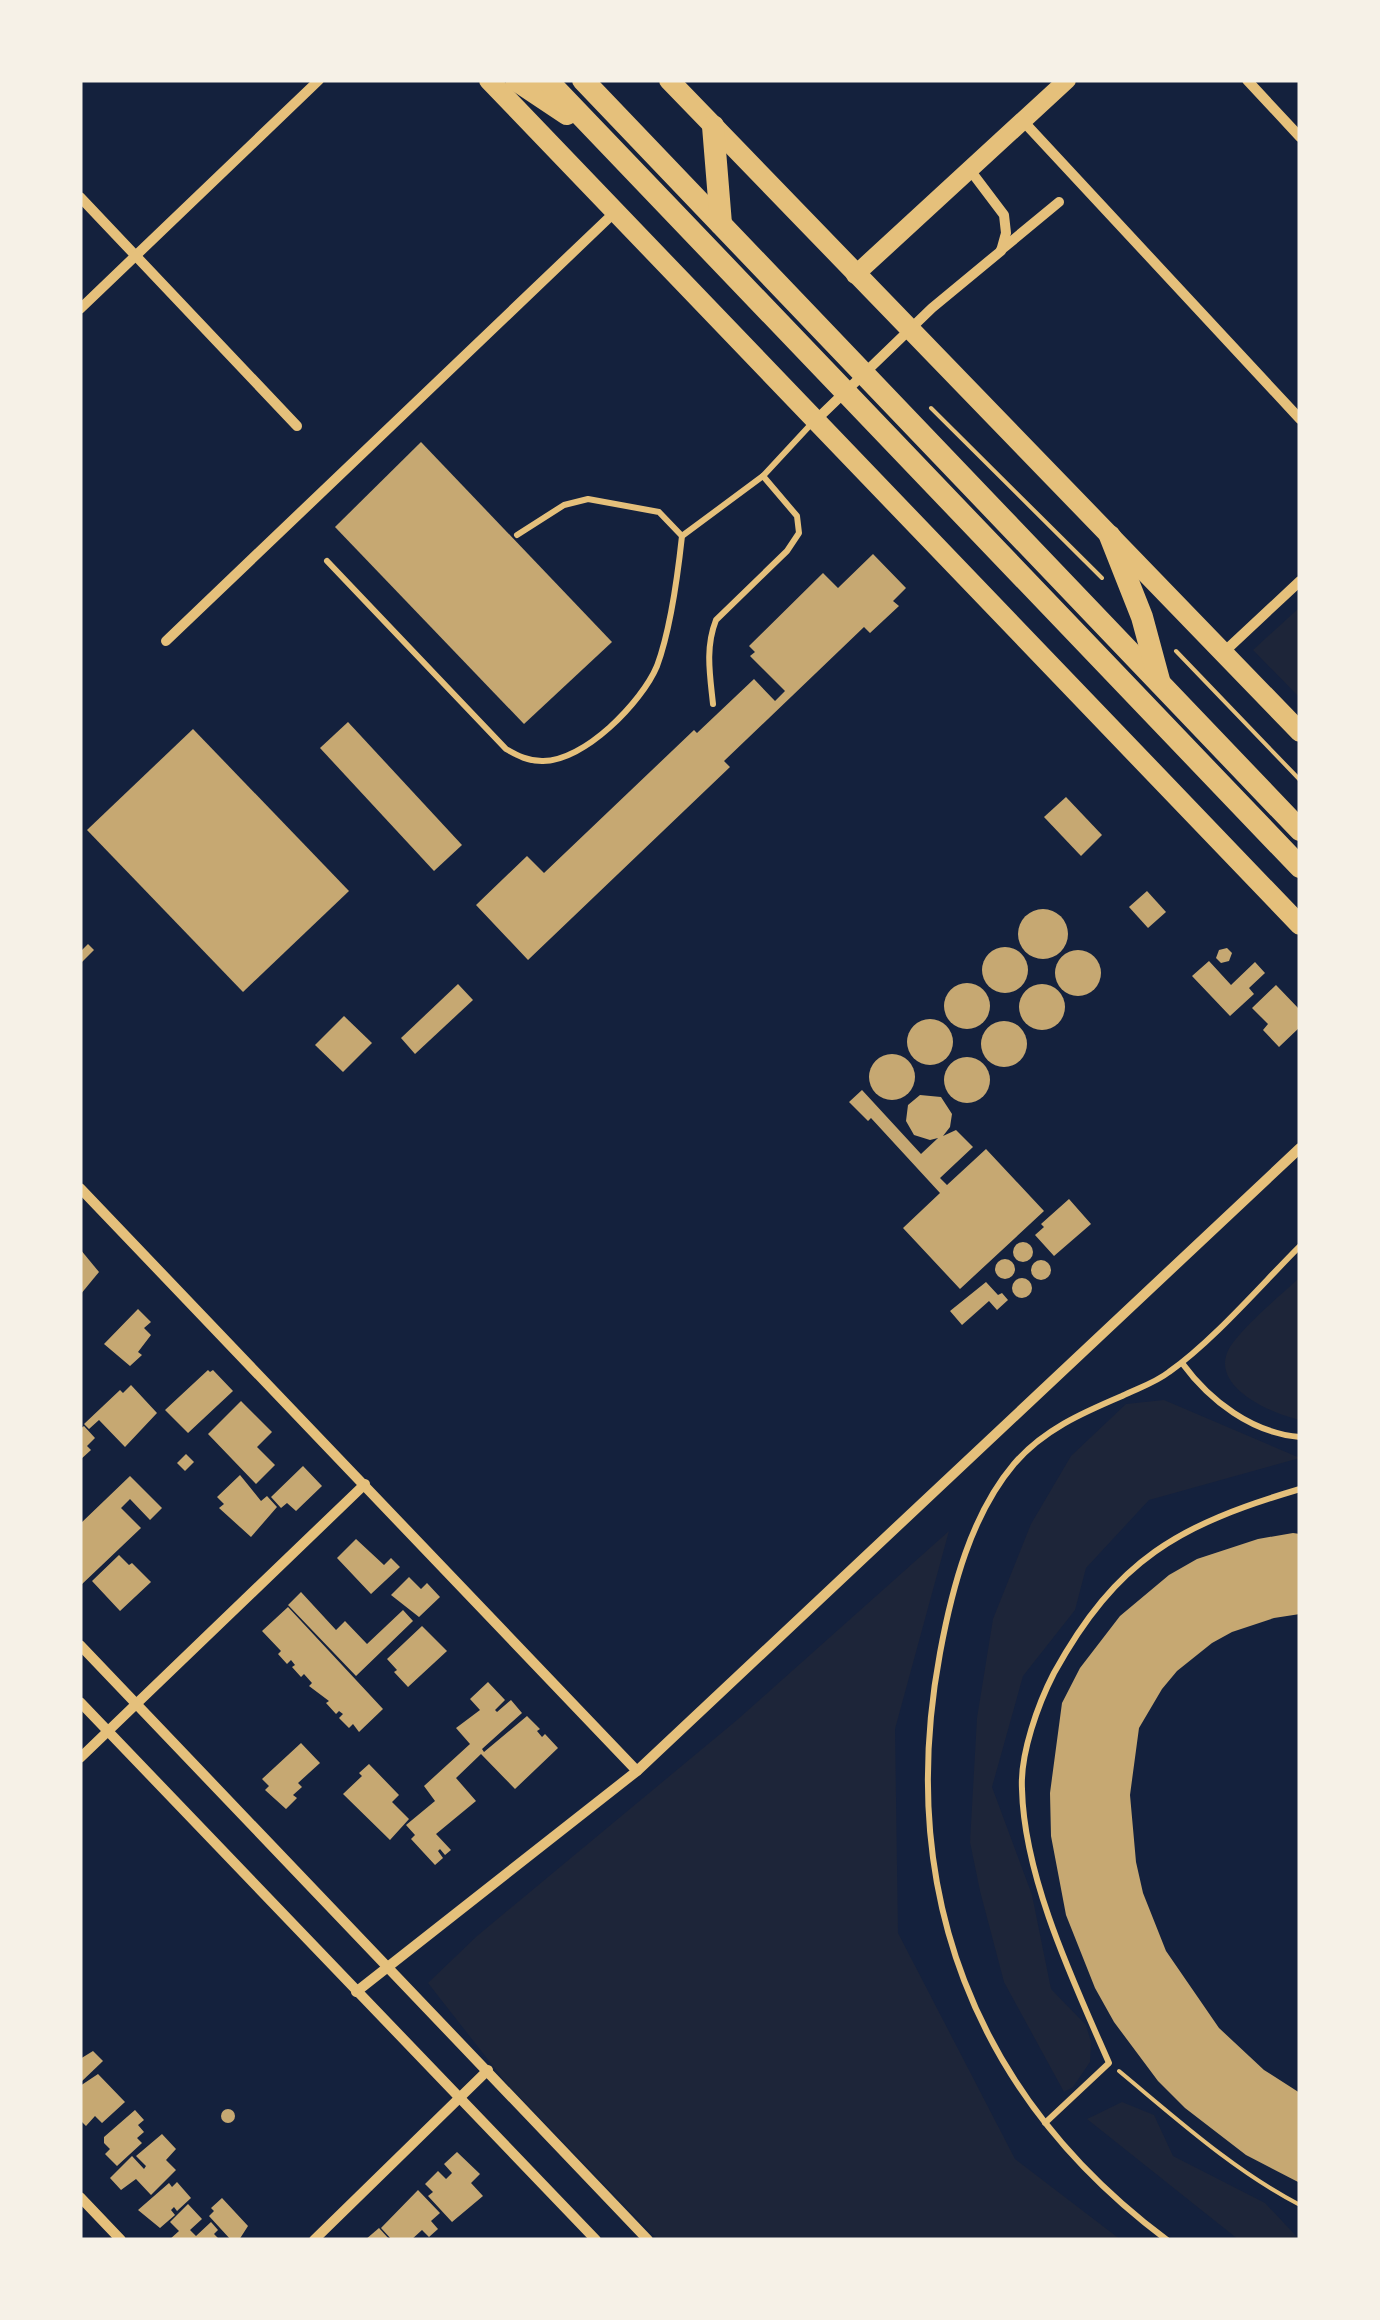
<svg xmlns="http://www.w3.org/2000/svg" width="1380" height="2320" viewBox="0 0 1380 2320" font-family="'Titillium Web',sans-serif">
<style>
.green{fill:#1d2539}
.building{fill:#c6a872}
.lines{fill:none;stroke-linecap:round;stroke-linejoin:round}
.path{stroke:#e5c07b;stroke-width:4}
.service{stroke:#e5c07b;stroke-width:6}
.minor{stroke:#e5c07b;stroke-width:10}
.tertiary{stroke:#e5c07b;stroke-width:18}
.secondary{stroke:#e5c07b;stroke-width:20}
.primary{stroke:#e5c07b;stroke-width:22}
</style>
<rect width="100%" height="100%" fill="#14213d"/>
<!-- green -->
<g class="green">
<path d="M1300,607V698L1253,650Z"/>
<path d="M1300,1277V1420C1272,1414 1203,1385 1232,1344C1250,1320 1278,1298 1300,1277Z"/>
<path d="M1164,1400L1300,1458L1149,1500L1086,1568L1075,1610L1023,1676L992,1787L1032,1895L1051,1989L1086,2025L1091,2042L1090,2062L1073,2087L1064,2092L1004,1982L980,1891L970,1842L977,1718L993,1619L1031,1524L1071,1456L1126,1404Z"/>
<path d="M949,1531L895,1729L898,1933L1015,2159L1121,2240H658L507,2084L428,1983L477,1936L737,1720Z"/>
<path d="M1122,2102L1154,2115L1173,2156L1265,2203L1300,2240H1239L1087,2119Z"/>
</g>
<!-- building -->
<g class="building">
<path d="M421,442L612,642L524,724L335,527Z"/>
<path d="M873,554L906,588L893,601L899,606L870,633L864,627L724,761L730,767L528,960L476,905L527,856L544,873L694,730L697,733L754,679L775,701L785,691L750,656L755,652L749,646L823,573L838,588Z"/>
<path d="M348,722L462,845L434,871L320,748Z"/>
<path d="M193,729L349,891L243,992L87,830Z"/>
<path d="M1066,797L1102,835L1081,856L1044,817Z"/>
<path d="M1147,891L1166,912L1148,928L1129,907Z"/>
<circle cx="1043" cy="934" r="25"/>
<path d="M88,944L94,950L80,964V952Z"/>
<circle cx="1005" cy="970" r="23"/>
<path d="M1227,948L1232,953L1229,961L1221,963L1216,958L1219,950Z"/>
<circle cx="1078" cy="973" r="23"/>
<path d="M1209,961L1231,985L1255,962L1265,973L1249,988L1254,994L1230,1016L1192,976Z"/>
<circle cx="967" cy="1006" r="23"/>
<circle cx="1042" cy="1007" r="23"/>
<path d="M458,984L473,1000L415,1054L401,1038Z"/>
<path d="M1276,985L1300,1010V1027L1279,1047L1263,1030L1268,1024L1252,1008Z"/>
<path d="M344,1016L372,1043L343,1072L315,1045Z"/>
<circle cx="930" cy="1042" r="23"/>
<circle cx="1004" cy="1044" r="23"/>
<circle cx="892" cy="1077" r="23"/>
<circle cx="967" cy="1080" r="23"/>
<path d="M862,1090L921,1154L938,1138L930,1140L914,1135L906,1121L908,1105L920,1095L941,1097L952,1114L950,1127L943,1136L956,1130L973,1147L940,1178L947,1185L986,1149L1044,1211L960,1289L903,1228L940,1193L871,1118L868,1121L849,1102Z"/>
<path d="M1069,1199L1091,1224L1054,1256L1035,1235L1044,1227L1041,1224Z"/>
<circle cx="1023" cy="1252" r="10"/>
<path d="M80,1249L99,1272L80,1295Z"/>
<circle cx="1005" cy="1269" r="10"/>
<circle cx="1041" cy="1270" r="10"/>
<circle cx="1022" cy="1288" r="10"/>
<path d="M986,1282L998,1295L1002,1293L1008,1300L997,1310L989,1301L962,1325L950,1311Z"/>
<path d="M138,1309L151,1322L144,1328L151,1335L138,1352L142,1355L130,1366L104,1344Z"/>
<path d="M208,1370L210,1372L213,1370L233,1391L188,1433L165,1410Z"/>
<path d="M131,1385L157,1413L125,1447L99,1420L89,1429L84,1424L120,1390L123,1393Z"/>
<path d="M241,1401L272,1432L257,1447L275,1465L256,1484L208,1434Z"/>
<path d="M84,1426L95,1438L87,1446L91,1450L80,1460V1429Z"/>
<path d="M186,1454L194,1462L185,1471L177,1463Z"/>
<path d="M303,1466L322,1486L296,1511L287,1503L281,1508L271,1497Z"/>
<path d="M240,1475L261,1501L267,1496L277,1507L251,1537L219,1508L224,1504L217,1497Z"/>
<path d="M130,1476L162,1508L150,1520L130,1499L121,1508L141,1528L80,1586V1524Z"/>
<path d="M1293,1533L1300,1534V1614L1274,1618L1232,1632L1212,1643L1177,1671L1162,1689L1139,1728L1130,1795L1136,1862L1143,1893L1166,1951L1219,2028L1264,2070L1300,2093V2183L1246,2155L1185,2108L1158,2081L1114,2022L1095,1988L1066,1915L1051,1836L1050,1793L1062,1703L1080,1668L1120,1616L1169,1575L1197,1559L1258,1539Z"/>
<path d="M356,1539L384,1565L391,1558L400,1567L371,1594L337,1558Z"/>
<path d="M119,1555L129,1565L132,1563L151,1582L120,1611L92,1581Z"/>
<path d="M409,1577L421,1589L427,1583L440,1597L419,1617L391,1595Z"/>
<path d="M301,1592L336,1630L345,1621L367,1644L403,1610L413,1621L356,1676L288,1605Z"/>
<path d="M288,1607L383,1709L359,1732L353,1724L349,1728L339,1718L343,1714L339,1711L336,1714L326,1703L329,1701L309,1686L312,1683L304,1674L301,1677L292,1667L295,1665L291,1660L287,1664L278,1654L281,1651L262,1631Z"/>
<path d="M422,1626L447,1651L408,1687L394,1672L397,1670L387,1659Z"/>
<path d="M488,1682L505,1700L495,1710L497,1712L511,1700L522,1713L482,1749L484,1752L527,1716L540,1729L537,1731L542,1737L545,1734L558,1748L515,1789L481,1754L456,1778L476,1801L436,1834L451,1850L445,1855L440,1849L438,1851L443,1858L435,1865L411,1839L415,1835L406,1825L435,1801L424,1786L470,1744L456,1728L480,1710L470,1699Z"/>
<path d="M301,1743L320,1763L298,1783L302,1787L293,1795L297,1798L286,1809L265,1790L269,1786L262,1779Z"/>
<path d="M369,1764L399,1795L392,1802L409,1819L390,1840L343,1794L362,1776L359,1773Z"/>
<path d="M93,2051L103,2061L80,2083V2059Z"/>
<path d="M98,2074L125,2102L102,2123L95,2116L86,2126L80,2120V2086Z"/>
<circle cx="228" cy="2116" r="7"/>
<path d="M135,2110L144,2120L138,2125L144,2132L137,2138L142,2143L117,2166L105,2154L110,2149L104,2143V2137Z"/>
<path d="M162,2134L176,2149L166,2160L176,2170L151,2195L136,2179L121,2190L110,2178L132,2156L144,2169L146,2166L136,2156Z"/>
<path d="M457,2152L480,2174L471,2183L483,2196L452,2222L428,2196L433,2192L425,2184L438,2171L446,2179L452,2173L444,2164Z"/>
<path d="M177,2182L191,2198L177,2211L174,2207L171,2210L175,2215L160,2228L138,2210L169,2183L172,2187Z"/>
<path d="M418,2190L440,2213L431,2221L438,2229L429,2237L422,2230L411,2240H392L381,2228Z"/>
<path d="M222,2198L248,2226L239,2240H231L209,2216L214,2211L211,2208Z"/>
<path d="M188,2204L202,2219L190,2230L196,2236L211,2222L218,2230L214,2234L220,2240H169L179,2231L170,2222Z"/>
<path d="M379,2228L390,2240H365Z"/>
</g>
<g class="lines">
<!-- path -->
<g class="path">
<path d="M931,408L1102,578"/>
<path d="M1176,651L1300,780"/>
<path d="M1119,2071C1177,2119 1233,2170 1300,2205"/>
</g>
<!-- service -->
<g class="service">
<path d="M517,535L564,505L588,499L659,512L682,536"/>
<path d="M327,561L506,749C518,756 528,761 542,761C584,762 642,702 657,666C670,631 678,573 682,536L763,476L814,421"/>
<path d="M713,704C710,675 705,648 716,620L787,551L799,533L797,516L763,476"/>
<path d="M1182,1363C1210,1401 1252,1433 1300,1437"/>
<path d="M1045,2123L1109,2063C1074,1983 1024,1878 1022,1789C1020,1754 1038,1704 1054,1673C1117,1559 1178,1525 1300,1489"/>
<path d="M1167,2240C973,2095 896,1889 940,1653C952,1588 971,1515 1014,1464C1043,1430 1082,1413 1122,1396C1138,1388 1155,1383 1169,1372C1213,1341 1261,1285 1300,1246"/>
</g>
<!-- minor -->
<g class="minor">
<path d="M1247,80L1300,137"/>
<path d="M1023,121L1300,419"/>
<path d="M80,197L297,426"/>
<path d="M1001,250L1059,202"/>
<path d="M80,309L319,80"/>
<path d="M816,420L932,308L1001,251L1006,233L1004,215L970,170"/>
<path d="M166,641L615,212"/>
<path d="M1224,652L1300,581"/>
<path d="M80,1188L637,1771"/>
<path d="M80,1645L648,2240"/>
<path d="M80,1702L596,2240"/>
<path d="M80,1758L365,1484"/>
<path d="M356,1992L637,1771L1300,1148"/>
<path d="M80,2197L121,2240"/>
<path d="M314,2240L488,2070"/>
</g>
<!-- tertiary -->
<path class="tertiary" d="M855,275L1067,80"/>
<!-- secondary -->
<g class="secondary">
<path d="M489,80L1300,925"/>
<path d="M669,80L1300,732"/>
</g>
<!-- primary -->
<g class="primary">
<path d="M516,80L567,114"/>
<path d="M547,80L1300,867"/>
<path d="M583,80L1300,830"/>
<path d="M713,126L721,224"/>
<path d="M1110,536L1142,617L1159,680"/>
</g>
</g>
<!-- border -->
<rect width="1380" height="2320" fill="none" stroke="#f6f1e7" stroke-width="165"/>
</svg>
